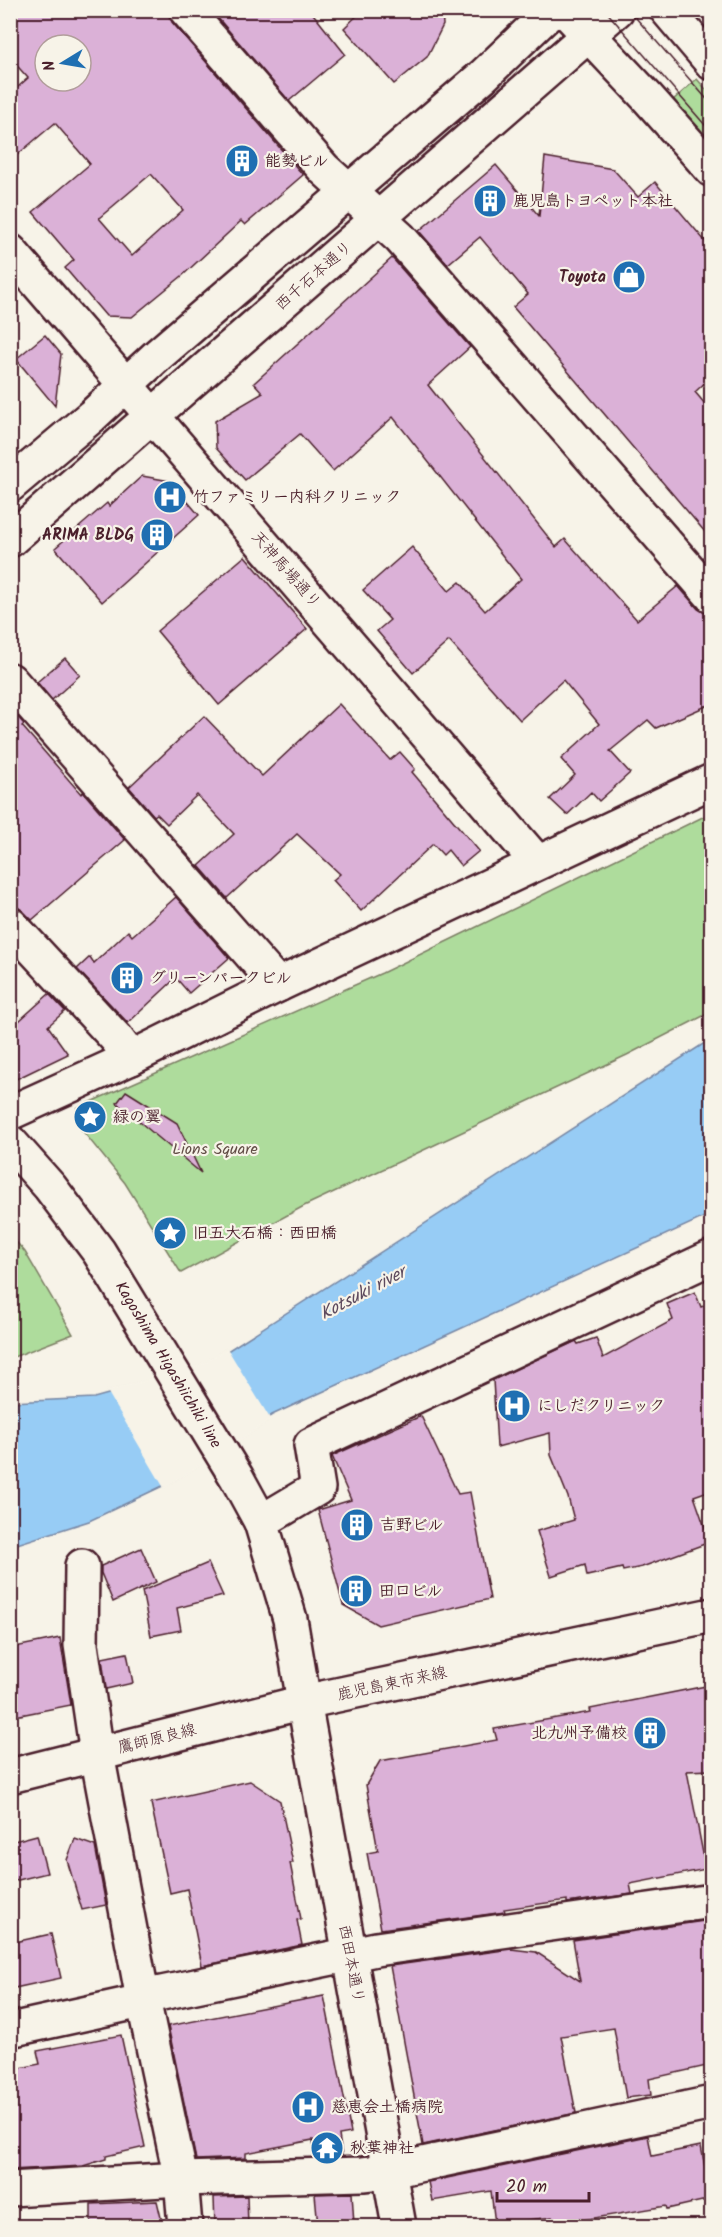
<svg xmlns="http://www.w3.org/2000/svg" width="722" height="2237" viewBox="0 0 722 2237" font-family="Kalam,'Klee One',sans-serif">
<style>
.green{fill:#aedc9c;stroke:#7c7e64;stroke-width:1.5}
.water{fill:#97ccf5;stroke:#7887a4;stroke-width:1.5}
.pier{fill:#f7f3e8}
.building{fill:#dbb1d7;stroke:#4a1f2b;stroke-width:1.5;fill-rule:evenodd}
.lines{fill:none;stroke-linecap:round;stroke-linejoin:round}
.minor-casing{stroke:#4a1f2b;stroke-width:38}
.tertiary-casing{stroke:#4a1f2b;stroke-width:38}
.primary-casing{stroke:#4a1f2b;stroke-width:38}
.minor{stroke:#f7f3e8;stroke-width:33}
.tertiary{stroke:#f7f3e8;stroke-width:33}
.primary{stroke:#f7f3e8;stroke-width:33}
.tram{stroke:#4a1f2b;stroke-width:1.5}
.labels{text-anchor:middle;dominant-baseline:central;stroke-width:4.5;stroke-linejoin:round;paint-order:stroke}
.poi-label{font-size:16px;font-weight:bold;fill:#4a1f2b;stroke:#f7f3e8;text-anchor:start}
.street-label{font-size:16px;fill:#4a1f2b;stroke:#f7f3e8}
.park-label{font-size:16px;fill:#634e47;stroke:#f7f3e8}
.water-label{font-size:18px;font-style:italic;fill:#5d4a5e;stroke:#f7f3e8}
</style>
<rect width="100%" height="100%" fill="#f7f3e8"/>
<filter id="ink" filterUnits="userSpaceOnUse"><feTurbulence type="fractalNoise" baseFrequency=".0167" numOctaves="2"/><feDisplacementMap in="SourceGraphic" scale="12" xChannelSelector="R" yChannelSelector="G"/><feConvolveMatrix kernelMatrix="1 2 1 2 8 2 1 2 1" color-interpolation-filters="sRGB"/></filter>
<g filter="url(#ink)">
<!-- green -->
<g class="green">
<path d="M697,79L711,95V143L673,100Z"/>
<path d="M711,813V1012L627,1055L304,1206L181,1273L125,1183L81,1129L77,1108L382,973Z"/>
<path d="M11,1236L25,1252L73,1334L11,1358Z"/>
</g>
<!-- water -->
<path class="water" d="M711,1039V1214L272,1415L171,1482L89,1521L11,1546V1402L94,1398L201,1368Z"/>
<!-- pier -->
<path class="pier" d="M227,1348L271,1420L164,1488L107,1391L200,1365Z"/>
<!-- building -->
<g class="building">
<path d="M10,10H168L172,22L303,175L245,225L241,221L182,276L132,317L106,316L65,268L74,260L33,212L90,164L55,123L10,161V94L28,78L10,58ZM45,45H81V81H45ZM151,174L183,210L132,256L99,218Z"/>
<path d="M211,10H310L345,54L289,101Z"/>
<path d="M363,10H442L443,25L427,57L394,84L344,28Z"/>
<path d="M545,157L613,169L638,197L655,182L711,248V377L695,392L711,411V539L513,307L528,294L480,237L448,264L419,231L496,165L539,216Z"/>
<path d="M392,258L470,347L428,385L556,547L565,539L637,620L678,586L698,609L705,613L711,614V704L656,728L648,720L610,751L630,773L599,801L591,792L567,815L550,799L575,775L561,759L599,724L563,680L520,720L449,641L413,673L377,631L390,620L363,590L412,547L449,591L460,582L485,611L521,579L393,417L333,471L300,434L245,480L216,448L215,421L263,393L254,383Z"/>
<path d="M45,335L61,354L55,406L16,359Z"/>
<path d="M142,476L170,481L199,515L102,602L55,548L107,503L109,506Z"/>
<path d="M245,556L307,629L219,705L157,631Z"/>
<path d="M65,658L80,675L52,700L37,682Z"/>
<path d="M339,704L390,760L400,752L415,769L412,772L479,851L461,866L448,850L443,855L433,844L361,911L333,880L340,874L297,834L227,898L199,866L234,834L197,795L167,824L157,814L154,816L129,787L204,716L262,776Z"/>
<path d="M10,709L24,724L22,726L81,794L83,792L125,840L32,920L23,911L16,906H10Z"/>
<path d="M176,897L229,958L189,993L176,978L128,1023L77,969L90,957L94,963L128,931L132,936Z"/>
<path d="M49,994L65,1011L48,1026L68,1054L10,1082V1029Z"/>
<path d="M126,1091L177,1123L201,1173L117,1103Z"/>
<path d="M695,1292L701,1307L711,1303V1490L694,1496L710,1542L642,1567L623,1571L622,1568L587,1576L585,1565L551,1576L537,1531L574,1520L568,1497L551,1455L550,1433L497,1447L493,1380L576,1341L578,1344L596,1338L603,1358L673,1320L667,1304Z"/>
<path d="M421,1416L458,1494L470,1492L490,1599L378,1625L343,1605L318,1510L351,1500L332,1456Z"/>
<path d="M141,1548L156,1582L113,1602L101,1573V1566Z"/>
<path d="M208,1563L223,1596L177,1608L181,1630L151,1636L142,1591Z"/>
<path d="M60,1638L71,1705L10,1717V1648Z"/>
<path d="M127,1653L133,1683L106,1689L102,1658Z"/>
<path d="M711,1685V1770L687,1771L706,1869L630,1884L632,1894L567,1903V1900L504,1909L505,1912L381,1929L367,1853L378,1851L366,1785L380,1761L497,1740L494,1729L591,1712L590,1709Z"/>
<path d="M250,1781L280,1801L293,1863H290L301,1919L297,1920L302,1945L202,1966L187,1889L170,1893L151,1803Z"/>
<path d="M37,1835L47,1873L10,1882V1842Z"/>
<path d="M75,1839L95,1846L106,1905L82,1910L67,1860Z"/>
<path d="M711,1920V2065L649,2079L651,2095L626,2098L614,2028L561,2036L576,2113L423,2145L390,1966L511,1949L536,1952L580,1981L573,1940Z"/>
<path d="M51,1934L61,1978L10,1989V1943Z"/>
<path d="M324,1996L351,2133L339,2135L342,2156L315,2157L313,2140L246,2153V2158L196,2160L168,2026Z"/>
<path d="M121,2035L145,2147L106,2156V2159L83,2166L10,2170V2070L40,2064L37,2051Z"/>
<path d="M648,2136L652,2156L701,2146L711,2199L667,2209L666,2206L553,2225L552,2217L495,2224L491,2191L432,2201L428,2182Z"/>
<path d="M352,2193L354,2224L318,2226L315,2194Z"/>
<path d="M247,2196L248,2226H215L214,2197Z"/>
<path d="M157,2201L163,2226H91V2204Z"/>
</g>
<g class="lines">
<!-- minor casing -->
<g class="minor-casing">
<g id="minor">
<path d="M186,10L324,169L400,238L712,596"/>
<path d="M10,680L278,985"/>
<path d="M10,924L116,1038L131,1058"/>
<path d="M261,1522L318,1488L311,1445L712,1257"/>
<path d="M82,1566L81,1645L97,1754L143,1999L181,2179L185,2226"/>
<path d="M10,2030L133,2003L152,1995L376,1949L712,1901"/>
<path d="M10,2189L181,2179L363,2174L390,2171L712,2103"/>
</g>
</g>
<!-- tertiary casing -->
<g class="tertiary-casing">
<g id="tertiary">
<path d="M10,251L537,862"/>
<path d="M10,485L92,416L158,355L483,76L552,10"/>
<path d="M10,540L617,10"/>
<path d="M10,1113L131,1058L278,985L712,781"/>
<path d="M10,1776L304,1702L399,2226"/>
</g>
</g>
<!-- primary casing -->
<g class="primary-casing">
<g id="primary">
<path d="M565,10L647,97L712,170"/>
<path d="M667,10L712,63"/>
<path d="M10,1142L50,1187L99,1252L237,1478L261,1522L290,1619L304,1702L712,1615"/>
</g>
</g>
<!-- minor -->
<use href="#minor" class="minor"/>
<!-- tertiary -->
<use href="#tertiary" class="tertiary"/>
<!-- primary -->
<use href="#primary" class="primary"/>
<!-- tram -->
<g class="tram">
<path d="M605,10L712,133"/>
<path d="M629,10L712,105"/>
</g>
</g>
</g>
<!-- icons -->
<defs>
<g id="building-disc" transform="scale(1.725)"><circle r="9.5" fill="#1f6fb2" stroke="#f7f3e8"/><path d="M-4-6H4V6H1V3H-1V6H-4ZM-2.5-4.3h1.7v1.8h-1.7ZM.8-4.3h1.7v1.8H.8ZM-2.5-1h1.7V.8h-1.7ZM.8-1h1.7V.8H.8Z" fill="#fff"/></g>
<g id="shop-disc" transform="scale(1.725)"><circle r="9.5" fill="#1f6fb2" stroke="#f7f3e8"/><path d="M-5-2.5h2.3a2.7 3.5 0 0 1 5.4 0H5L5.5 6h-11ZM-1.5-2.5h3a1.5 2.3 0 0 0-3 0Z" fill="#fff"/></g>
<g id="hospital-disc" transform="scale(1.725)"><circle r="9.5" fill="#1f6fb2" stroke="#f7f3e8"/><path d="M-5-5h3v3.5h4V-5h3V5h-3V1.5h-4V5h-3Z" fill="#fff"/></g>
<g id="sight-disc" transform="scale(1.725)"><circle r="9.5" fill="#1f6fb2" stroke="#f7f3e8"/><path d="M0-6L1.8-2.2L6-1.7L2.9 1.2L3.7 5.4L0 3.3L-3.7 5.4L-2.9 1.2L-6-1.7L-1.8-2.2Z" fill="#fff"/></g>
<g id="temple-disc" transform="scale(1.725)"><circle r="9.5" fill="#1f6fb2" stroke="#f7f3e8"/><path d="M0-6L5-2H3V0L6.5 2.5H4V6H1.5V3h-3V6H-4V2.5H-6.5L-3 0V-2H-5Z" fill="#fff"/></g>
</defs>
<g fill-rule="evenodd">
<use href="#building-disc" x="242" y="161"/>
<use href="#building-disc" x="490" y="201"/>
<use href="#shop-disc" x="629" y="277"/>
<use href="#hospital-disc" x="170" y="497"/>
<use href="#building-disc" x="157" y="535"/>
<use href="#building-disc" x="127" y="978"/>
<use href="#sight-disc" x="90" y="1117"/>
<use href="#sight-disc" x="170" y="1233"/>
<use href="#hospital-disc" x="514" y="1406"/>
<use href="#building-disc" x="357" y="1525"/>
<use href="#building-disc" x="356" y="1591"/>
<use href="#building-disc" x="650" y="1733"/>
<use href="#hospital-disc" x="308" y="2107"/>
<use href="#temple-disc" x="327" y="2148"/>
</g>
<g class="labels">
<!-- poi labels -->
<g class="poi-label">
<text x="265" y="161">能勢ビル</text>
<text x="513" y="201">鹿児島トヨペット本社</text>
<text x="606" y="277" text-anchor="end">Toyota</text>
<text x="193" y="497">竹ファミリー内科クリニック</text>
<text x="134" y="535" text-anchor="end">ARIMA BLDG</text>
<text x="150" y="978">グリーンパークビル</text>
<text x="113" y="1117">緑の翼</text>
<text x="193" y="1233">旧五大石橋：西田橋</text>
<text x="537" y="1406">にしだクリニック</text>
<text x="380" y="1525">吉野ビル</text>
<text x="379" y="1591">田口ビル</text>
<text x="627" y="1733" text-anchor="end">北九州予備校</text>
<text x="331" y="2107">慈恵会土橋病院</text>
<text x="350" y="2148">秋葉神社</text>
</g>
<!-- street labels -->
<g class="street-label">
<text transform="translate(314 276) rotate(-41)">西千石本通り</text>
<text transform="translate(286 570) rotate(49)">天神馬場通り</text>
<text transform="translate(168 1365) rotate(59)">Kagoshima Higashiichiki line</text>
<text transform="translate(392 1684) rotate(-12)">鹿児島東市来線</text>
<text transform="translate(157 1739) rotate(-14)">鷹師原良線</text>
<text transform="translate(351 1964) rotate(79)">西田本通り</text>
</g>
<!-- park labels -->
<g class="park-label">
<text x="215" y="1149">Lions Square</text>
</g>
<!-- water labels -->
<g class="water-label">
<text transform="translate(363 1294) rotate(-28)">Kotsuki river</text>
</g>
</g>
<!-- margin -->
<rect width="722" height="2237" fill="none" stroke="#f7f3e8" stroke-width="36"/>
<rect x="18" y="18" width="686" height="2201" fill="none" stroke="#4a1f2b" stroke-width="2" filter="url(#ink)"/>
<!-- north arrow -->
<g transform="translate(63 63) rotate(259)"><circle r="28" fill="#f7f3e8" stroke="#b29e9c" stroke-width="1.5"/>
<path d="M0-4.5L10 22L0 15L-10 22Z" fill="#1f6fb2"/>
<text y="-9" font-size="16" font-weight="bold" text-anchor="middle" fill="#4a1f2b">N</text>
</g>
<!-- scale -->
<path d="M497 2192v9h92v-9" fill="none" stroke="#4a1f2b" stroke-width="3"/>
<text x="506" y="2192" font-size="18" fill="#4a1f2b" stroke="#f7f3e8" stroke-width="4.5" paint-order="stroke">20 m</text>
</svg>
